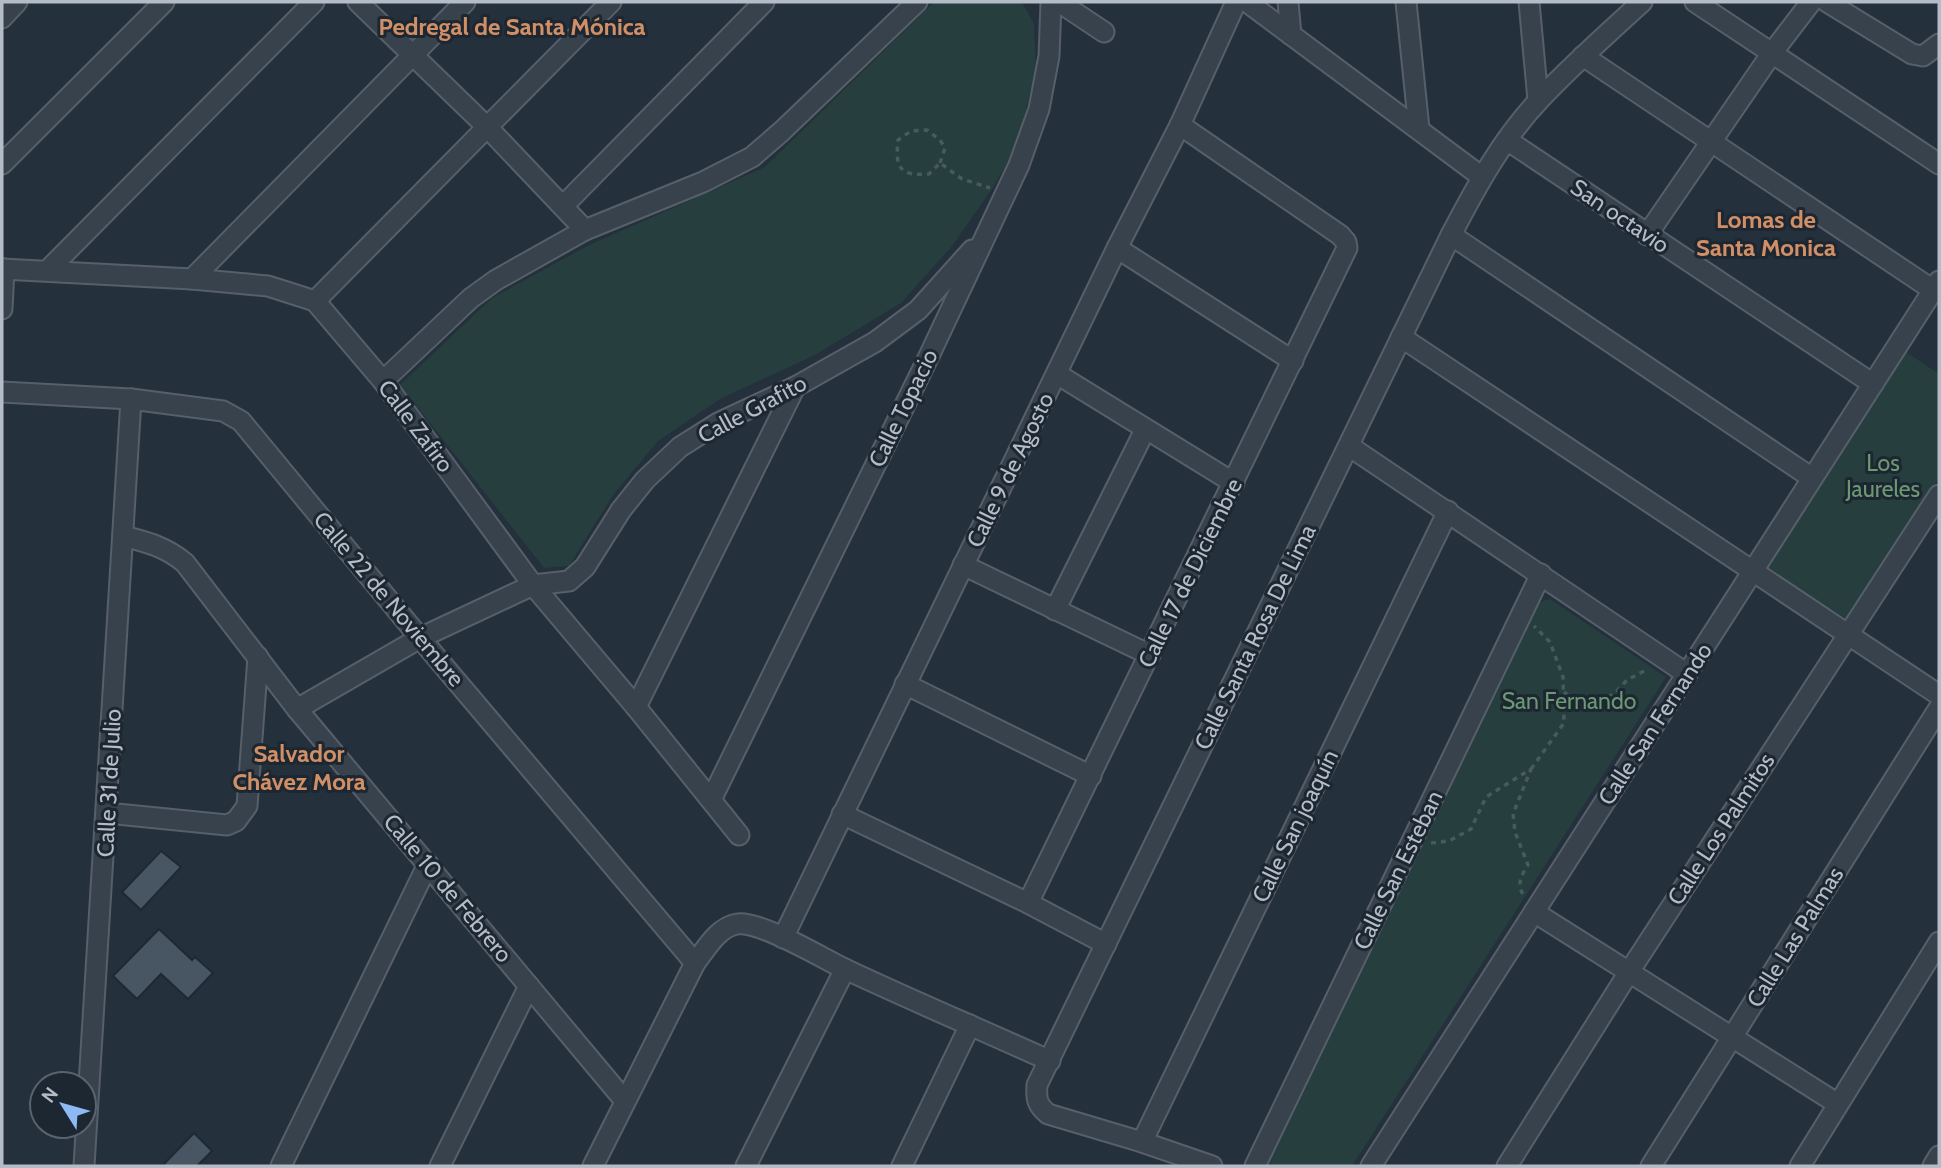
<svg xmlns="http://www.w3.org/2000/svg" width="1941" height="1168" viewBox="0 0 1941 1168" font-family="Cabin,sans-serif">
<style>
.green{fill:#273e3e}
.building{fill:#485563;stroke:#1f2933;stroke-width:2}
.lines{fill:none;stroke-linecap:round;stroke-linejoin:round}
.minor-casing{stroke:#565f6a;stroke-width:23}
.path{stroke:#465b5c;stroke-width:3.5;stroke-dasharray:5 5;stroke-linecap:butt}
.minor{stroke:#38424c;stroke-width:19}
.labels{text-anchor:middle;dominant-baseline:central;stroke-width:6;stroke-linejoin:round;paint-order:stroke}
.street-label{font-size:23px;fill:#b4bcc8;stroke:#1d2731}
.park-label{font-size:23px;fill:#6c9874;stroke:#1d2731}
.neighbourhood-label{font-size:24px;font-weight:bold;fill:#d08f66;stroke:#1d2731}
</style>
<rect width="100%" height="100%" fill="#24303c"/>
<!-- green -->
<g class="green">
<path d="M934,2H1022L1034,24L1036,69L1017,146L992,189L952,246L901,303L815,355L720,399L658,441L613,495L569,566L544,568L400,385L492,298L587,246L765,167Z"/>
<path d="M1906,352L1939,374V478L1847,619L1765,567Z"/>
<path d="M1550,599L1666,677L1352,1166H1268L1540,602Z"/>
</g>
<!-- building -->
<g class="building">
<path d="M161,851L181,867L141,910L122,892Z"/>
<path d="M159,929L192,960L195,957L213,973L188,999L161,974L137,999L113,976Z"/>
<path d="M194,1133L212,1151L197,1166H162Z"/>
</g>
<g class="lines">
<!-- minor casing -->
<g class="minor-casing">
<g id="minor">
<path d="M358,2L488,128L585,230"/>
<path d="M1059,2L1104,32"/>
<path d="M1247,2L1482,177"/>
<path d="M1288,2L1291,35"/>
<path d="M1406,2L1419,129"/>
<path d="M1529,2L1538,100"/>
<path d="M1695,2L1939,164"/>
<path d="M1827,2L1912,54L1923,56L1939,44"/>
<path d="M2,18L17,2"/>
<path d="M1583,56L1933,290"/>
<path d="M1507,140L1873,384"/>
<path d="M2,164L164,2"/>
<path d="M563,206L764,2"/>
<path d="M1451,235L1812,478"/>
<path d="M1647,235L1772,53L1811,2"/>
<path d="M1117,248L1293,361"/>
<path d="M2,269L192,279L268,286L315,301L383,381L533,585L636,707L739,835"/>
<path d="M48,270L314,2"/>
<path d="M192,279L465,2"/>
<path d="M315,301L611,2"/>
<path d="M2,309L4,269"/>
<path d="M1401,337L1939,695"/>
<path d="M1057,374L1234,483"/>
<path d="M383,381L471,298L496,280L585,230L703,182L752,157L782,131L917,2"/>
<path d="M2,392L131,399L223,411L241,421L420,638L695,963"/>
<path d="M1349,446L1687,674"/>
<path d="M123,536C147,542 166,547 185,563L297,709L625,1101"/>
<path d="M963,565L1150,655"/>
<path d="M1055,610L1145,430"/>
<path d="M905,684L1091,776"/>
<path d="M636,707L795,387"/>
<path d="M297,709L420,638L533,585L569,581L585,567L621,510L645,480L680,447L718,423L795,387L875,342L918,310L972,250"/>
<path d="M711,800L929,356L1019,165L1039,109L1049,56L1051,2"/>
<path d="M107,813L227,825L236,821L247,806L258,657"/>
<path d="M842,814L1028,903L1106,944"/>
<path d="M1028,903L1347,248L1346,242L1340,235L1180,125"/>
<path d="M1534,912L1838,1104"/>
<path d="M783,938L1117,248L1180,125L1236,2"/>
<path d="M1142,1142L1448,511"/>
<path d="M84,1166L131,399"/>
<path d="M281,1166L428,864"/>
<path d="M440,1166L529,986"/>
<path d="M593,1166L695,963C706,949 718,927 737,924C759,920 822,958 845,969C913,1001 982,1030 1050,1061"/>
<path d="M746,1166L845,969"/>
<path d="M902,1166L970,1025"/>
<path d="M1212,1166L1142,1142L1048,1114C1037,1105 1036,1099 1037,1085L1451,235C1476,187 1502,139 1540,99C1572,65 1607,34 1642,2"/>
<path d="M1255,1166L1541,574"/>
<path d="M1371,1166L1939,281"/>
<path d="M1507,1166L1629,972L1939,495"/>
<path d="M1651,1166L1939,708"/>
<path d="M1800,1166L1939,942"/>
<path d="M1933,1166L1939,1156"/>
</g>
</g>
<!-- path -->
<g class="path">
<path d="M940,163L945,148L940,140L927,130L911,131L898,140C895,169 900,176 929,174L940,163L962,179L990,188"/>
<path d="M1564,692L1582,705L1601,702L1617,691L1627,680L1648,669"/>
<path d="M1531,769L1564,723L1563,677L1550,642L1534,626"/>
<path d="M1431,843L1449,841L1471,829L1486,797L1531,769L1513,814L1515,832L1528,865C1521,876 1516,884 1524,896"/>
</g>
<!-- minor -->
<use href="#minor" class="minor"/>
</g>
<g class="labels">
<!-- street labels -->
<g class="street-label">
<text transform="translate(1620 216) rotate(34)">San octavio</text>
<text transform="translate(903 408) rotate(-64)">Calle Topacio</text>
<text transform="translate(752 409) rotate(-28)">Calle Grafito</text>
<text transform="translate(416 426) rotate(53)">Calle Zafiro</text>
<text transform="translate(1010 470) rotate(-64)">Calle 9 de Agosto</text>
<text transform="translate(1190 573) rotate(-64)">Calle 17 de Diciembre</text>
<text transform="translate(389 599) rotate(50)">Calle 22 de Noviembre</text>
<text transform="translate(1255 637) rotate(-64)">Calle Santa Rosa De Lima</text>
<text transform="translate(1655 724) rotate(-57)">Calle San Fernando</text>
<text transform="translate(109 783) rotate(-87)">Calle 31 de Julio</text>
<text transform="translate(1295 826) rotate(-64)">Calle San joaquín</text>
<text transform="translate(1721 829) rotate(-57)">Calle Los Palmitos</text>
<text transform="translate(1398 870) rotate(-64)">Calle San Esteban</text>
<text transform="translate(448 888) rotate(50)">Calle 10 de Febrero</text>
<text transform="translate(1795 937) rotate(-58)">Calle Las Palmas</text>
</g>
<!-- park labels -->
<g class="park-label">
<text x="1883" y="463">Los<tspan x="1883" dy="26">Jaureles</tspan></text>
<text x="1569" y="701">San Fernando</text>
</g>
<!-- neighbourhood labels -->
<g class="neighbourhood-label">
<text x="512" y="26">Pedregal de Santa Mónica</text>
<text x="1766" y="219">Lomas de<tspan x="1766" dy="28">Santa Monica</tspan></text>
<text x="299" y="753">Salvador<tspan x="299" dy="28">Chávez Mora</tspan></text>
</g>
</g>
<!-- border -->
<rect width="1941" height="1168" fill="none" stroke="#b4bcc8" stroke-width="7"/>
<!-- north arrow -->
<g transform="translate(63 1105) rotate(307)"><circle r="33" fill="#1d2731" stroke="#59636d" stroke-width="2"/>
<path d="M0-5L12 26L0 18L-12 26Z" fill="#8db9f4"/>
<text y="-10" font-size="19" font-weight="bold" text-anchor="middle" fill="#b4bcc8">N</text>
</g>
</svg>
